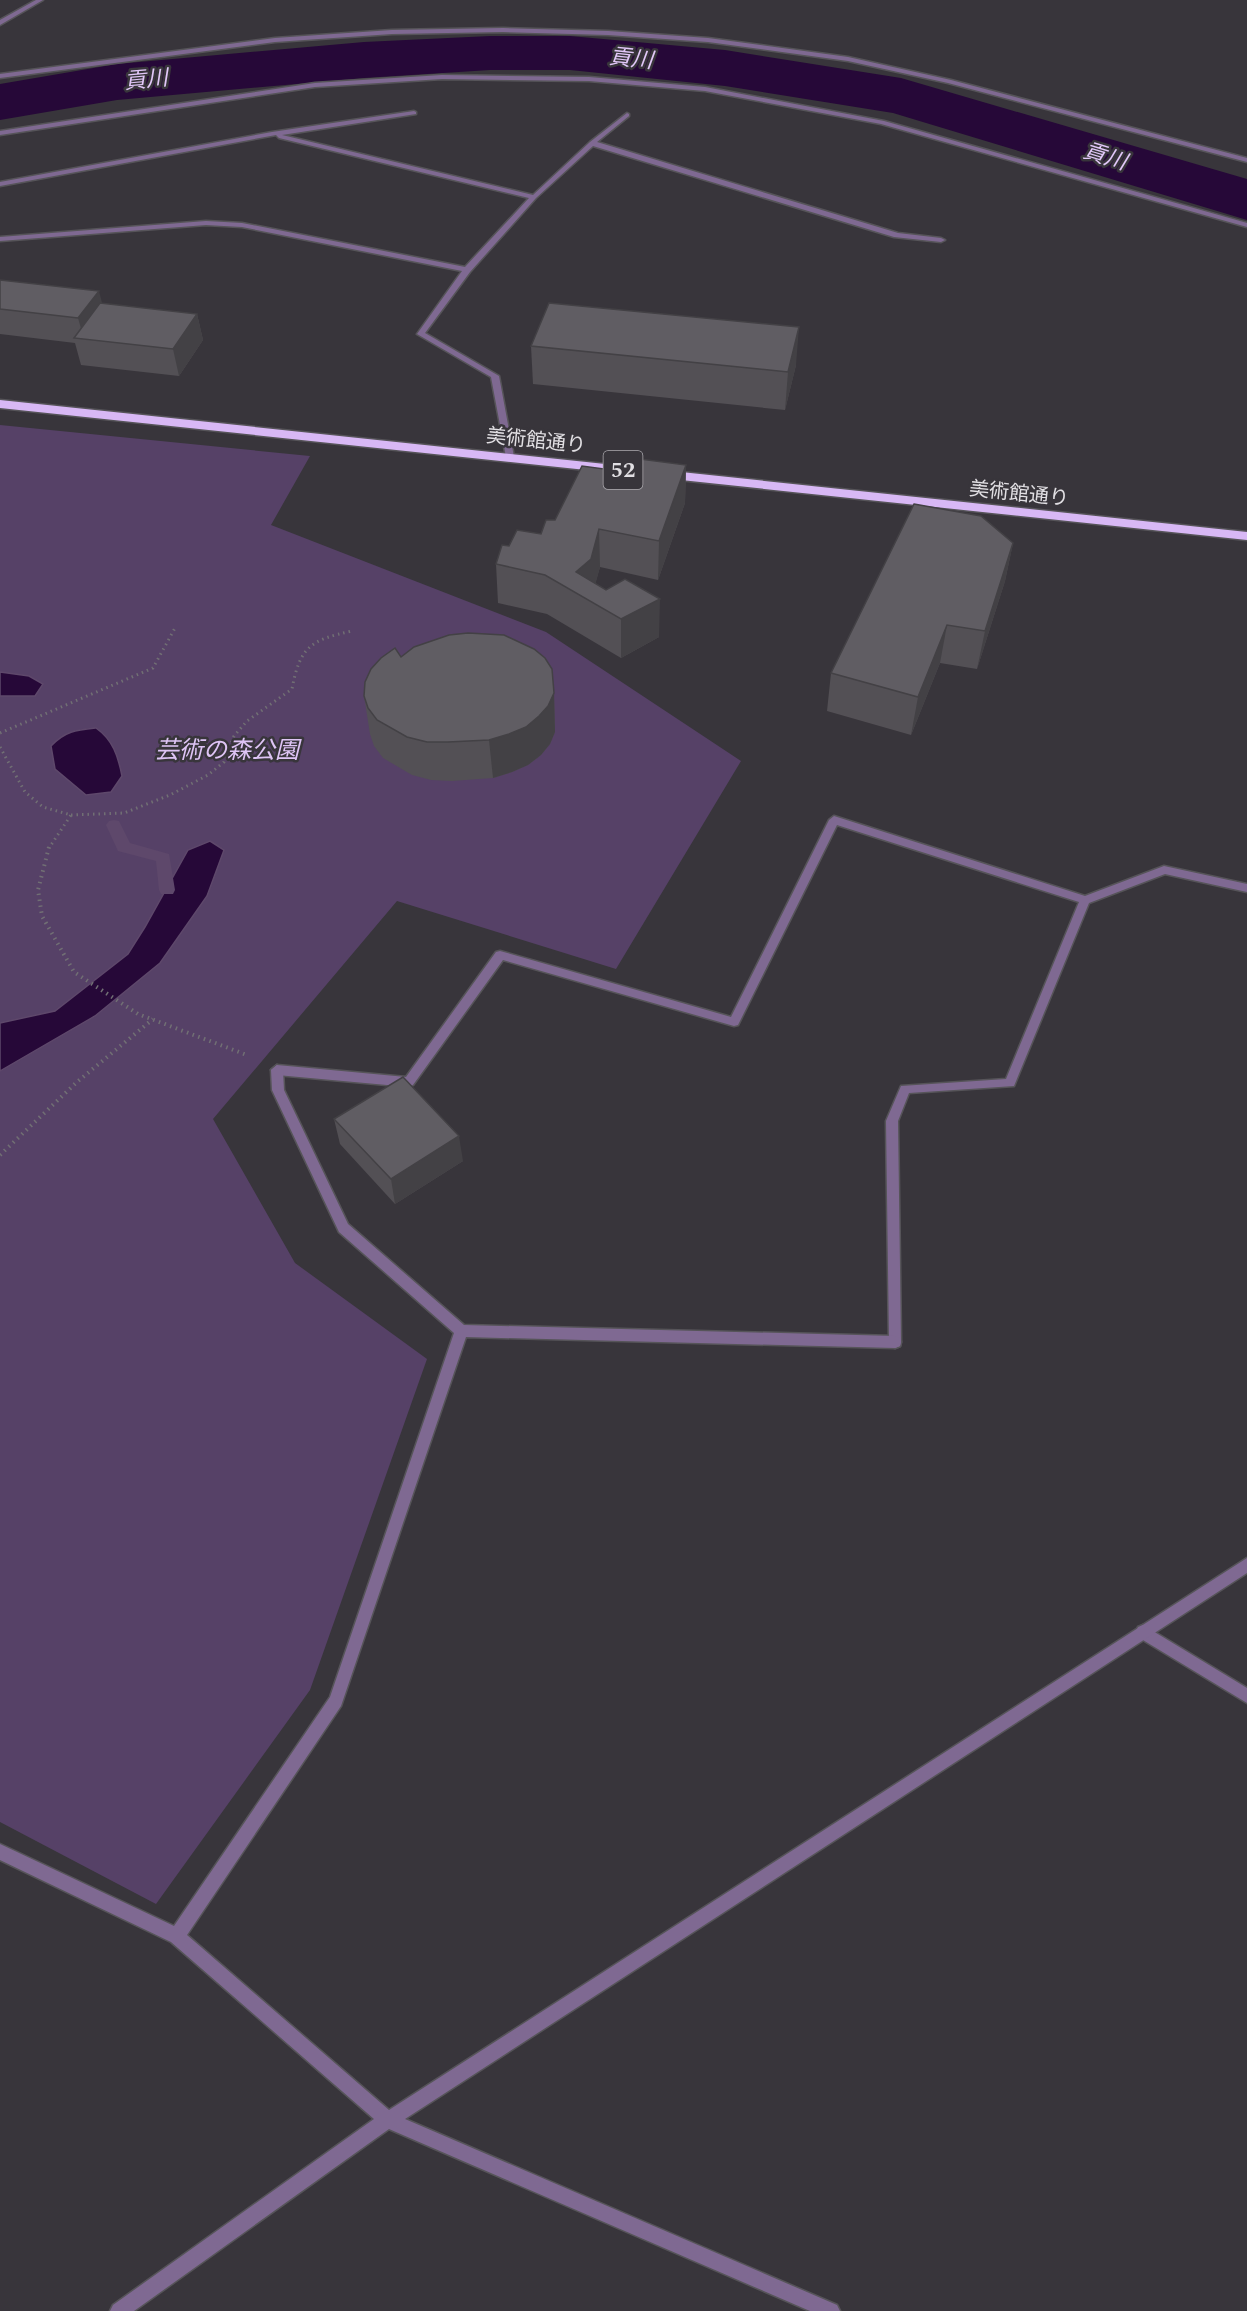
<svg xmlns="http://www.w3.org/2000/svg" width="1247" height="2311" viewBox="0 0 1247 2311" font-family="Spectral,'Noto Sans JP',serif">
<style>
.green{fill:#564167}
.water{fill:#260838;stroke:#5e486b;stroke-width:1.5}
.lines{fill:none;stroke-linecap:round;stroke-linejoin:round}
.stream{fill:#5e486b;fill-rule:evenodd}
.river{fill:#260838;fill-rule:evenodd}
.lane-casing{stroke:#565459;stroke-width:3}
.street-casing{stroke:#565459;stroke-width:3}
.highway-casing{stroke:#565459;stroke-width:3}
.path-far1{stroke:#716f74;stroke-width:3;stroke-dasharray:1.5 4;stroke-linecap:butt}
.path{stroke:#716f74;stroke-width:4;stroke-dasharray:1.5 4.5;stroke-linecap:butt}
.lane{fill:#7f6992;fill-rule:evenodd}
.street{fill:#7f6992;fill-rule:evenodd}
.highway{fill:#d8b8f5;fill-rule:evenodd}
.wall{fill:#535055}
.shaded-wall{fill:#434145}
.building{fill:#605d63;stroke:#434145;stroke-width:1.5}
.labels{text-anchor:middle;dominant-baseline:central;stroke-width:5;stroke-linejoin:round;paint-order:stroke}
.far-street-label{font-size:20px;fill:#e1dfe3;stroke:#38353b}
.far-water-label{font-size:22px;font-style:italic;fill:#e2c8f9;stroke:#38353b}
.shield{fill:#38353b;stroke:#aeacb1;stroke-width:1.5}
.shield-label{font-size:22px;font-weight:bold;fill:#e1dfe3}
.park-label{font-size:24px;font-style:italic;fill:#dec4f5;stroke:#38353b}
</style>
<rect width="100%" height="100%" fill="#38353b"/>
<!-- green -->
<path class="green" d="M0,425L310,456L271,525L546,632L741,761L616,969L397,901L213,1119L295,1263L427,1359L310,1690L156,1904L0,1822Z"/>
<!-- water -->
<g class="water">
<path d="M0,672L29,676L43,684L35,696H0Z"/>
<path d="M96,728C113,740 118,756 122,776L111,792L86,795L55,769L51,746C65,731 76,730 96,728Z"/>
<path d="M210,841L224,850L207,896L160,963L95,1016L0,1071V1023L55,1011L128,954L145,927L188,850Z"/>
</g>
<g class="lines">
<!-- stream -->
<path class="stream" d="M114,820L119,821L130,843L169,854L175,890L173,894H161L159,890L156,861L118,851L106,825L109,821Z"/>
<!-- river -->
<path class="river" d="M490,36H570L725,50L901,78L1247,179V220L893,113L725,86L570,70H490L364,78L117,100L0,120V84L117,64L364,42Z"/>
<!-- lane casing -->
<g class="lane-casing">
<g id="lane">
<path d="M834,816L1085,896L1164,866L1247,884V892L1165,874L1089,903L1014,1086L909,1093L898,1121L901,1342L900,1346L895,1348L890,1346L889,1342L886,1121L901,1086L1006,1079L1079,902L837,825L738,1025L734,1026L503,960L413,1085L409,1087L277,1075L271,1070L277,1065L406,1077L496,952L500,951L731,1017L829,820Z"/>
<path d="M1143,1625L1247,1688V1703L1138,1637L1136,1632L1138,1627Z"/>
</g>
</g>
<!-- street casing -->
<g class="street-casing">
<g id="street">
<path d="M36,0H43L0,25V20Z"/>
<path d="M503,28L608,31L708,38L848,57L951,80L1247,158V162L948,83L848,61L708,42L608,35L503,32L392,34L275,42L0,78V74L275,38L392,30Z"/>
<path d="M442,75L589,77L705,87L884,121L1247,223V227L881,124L705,91L589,81L442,79L315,87L0,135V131L315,83Z"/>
<path d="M414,111L416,112V114L282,135L533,195L590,142L627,113L629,114V116L597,142L898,233L941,238L945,240L941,242L894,237L593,146L536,198L470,272L425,333L499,376L514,457L510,460L506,457L491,377L417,334L462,271L242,227L206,225L0,241V237L206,221L242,223L465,267L529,198L279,138L276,135L0,186V182L272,132Z"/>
<path d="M277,1065L283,1070L284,1090L348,1224L464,1325L895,1336L900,1338L901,1342L900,1346L895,1348L466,1337L341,1706L187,1935L389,2110L1247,1558V1573L405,2119L837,2305L840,2311H810L389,2129L134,2311H110L113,2305L374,2119L171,1942L0,1860V1844L174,1926L330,1697L454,1333L339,1232L272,1090L271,1070Z"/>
</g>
</g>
<!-- highway casing -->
<g class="highway-casing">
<path id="highway" d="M0,400L1247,532V540L0,408Z"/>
</g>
<!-- path-far1 -->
<g class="path-far1">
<path d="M0,733L153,668L175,628"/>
<path d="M0,747L25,792L43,807L71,815L49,848"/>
<path d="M71,815L124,813L170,795L208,775L224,762L234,736L247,721L292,689C300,646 311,640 352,631"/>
</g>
<!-- path -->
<g class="path">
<path d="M49,847L38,890L42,916L74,972L138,1014L247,1055"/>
<path d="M0,1155L77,1082L153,1019"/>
</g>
<!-- lane -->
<use href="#lane" class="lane"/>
<!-- street -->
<use href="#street" class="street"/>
<!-- highway -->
<use href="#highway" class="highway"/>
</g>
<!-- wall -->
<g class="wall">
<path d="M0,280L102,304L197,314L203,340L179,376L81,365L75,343L0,334Z"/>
<path d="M531,346L796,365L785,410L533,384Z"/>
<path d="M686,465L685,503L658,580L600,567L595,584L659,637L621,658L547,614L498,603L496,564L509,546L541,534L555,520L634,473Z"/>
<path d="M1013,543L1005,581L977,669L940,663L911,735L827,711L831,673Z"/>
<path d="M401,657L554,693L555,732L550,744L541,755L528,765L512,772L493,778L452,781L431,780L412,775L383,758L374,746L370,734L364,696Z"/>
<path d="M334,1119L463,1161L395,1204L340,1144Z"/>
</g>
<!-- shaded-wall -->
<g class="shaded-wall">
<path d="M99,291L106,318L84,339L78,318Z"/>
<path d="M197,314L203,340L179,376L173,349Z"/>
<path d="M799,327L796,365L785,410L788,372Z"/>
<path d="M686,465L685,503L658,580L659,541Z"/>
<path d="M599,529L600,567L592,597L576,572Z"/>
<path d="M1013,543L1005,581L977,669L985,631Z"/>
<path d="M660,599L659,637L621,658V619Z"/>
<path d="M947,625L940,663L911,735L918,697Z"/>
<path d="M554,693L555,732L550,744L541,755L528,765L512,772L493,778L489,740Z"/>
<path d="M459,1136L463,1161L395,1204L391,1179Z"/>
</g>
<!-- building -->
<g class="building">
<path d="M0,280L99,291L78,318L0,309Z"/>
<path d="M100,303L197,314L173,349L74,338Z"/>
<path d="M549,303L799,327L788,372L531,346Z"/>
<path d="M640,459L686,465L659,541L599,529L591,559L576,572L606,590L625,579L660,599L621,619L545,575L496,564L502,545L509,546L517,530L541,534L546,520H555L582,466L634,473Z"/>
<path d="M914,504L981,516L1013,543L985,631L947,625L918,697L831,673Z"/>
<path d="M468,633L504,635L534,649L545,658L552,669L554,693L548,706L539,716L526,727L509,734L489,740L448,742H427L407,737L377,720L368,708L364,696L365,682L371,669L381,658L395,648L401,657L414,647L449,635Z"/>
<path d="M403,1077L459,1136L391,1179L334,1119Z"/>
</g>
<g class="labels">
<!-- far-street labels -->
<g class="far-street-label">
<text transform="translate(536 441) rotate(6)">美術館通り</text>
<text transform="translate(1019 494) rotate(6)">美術館通り</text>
</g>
<!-- far-water labels -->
<g class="far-water-label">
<text transform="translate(631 59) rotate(6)">貢川</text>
<text transform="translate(146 80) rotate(-5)">貢川</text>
<text transform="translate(1105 157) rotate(17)">貢川</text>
</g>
<!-- shield labels -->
<rect class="shield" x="603.5" y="451" width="39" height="38" rx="4.5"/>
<g class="shield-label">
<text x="623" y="470">52</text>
</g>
<!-- park labels -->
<g class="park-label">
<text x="227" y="751">芸術の森公園</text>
</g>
</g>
</svg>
